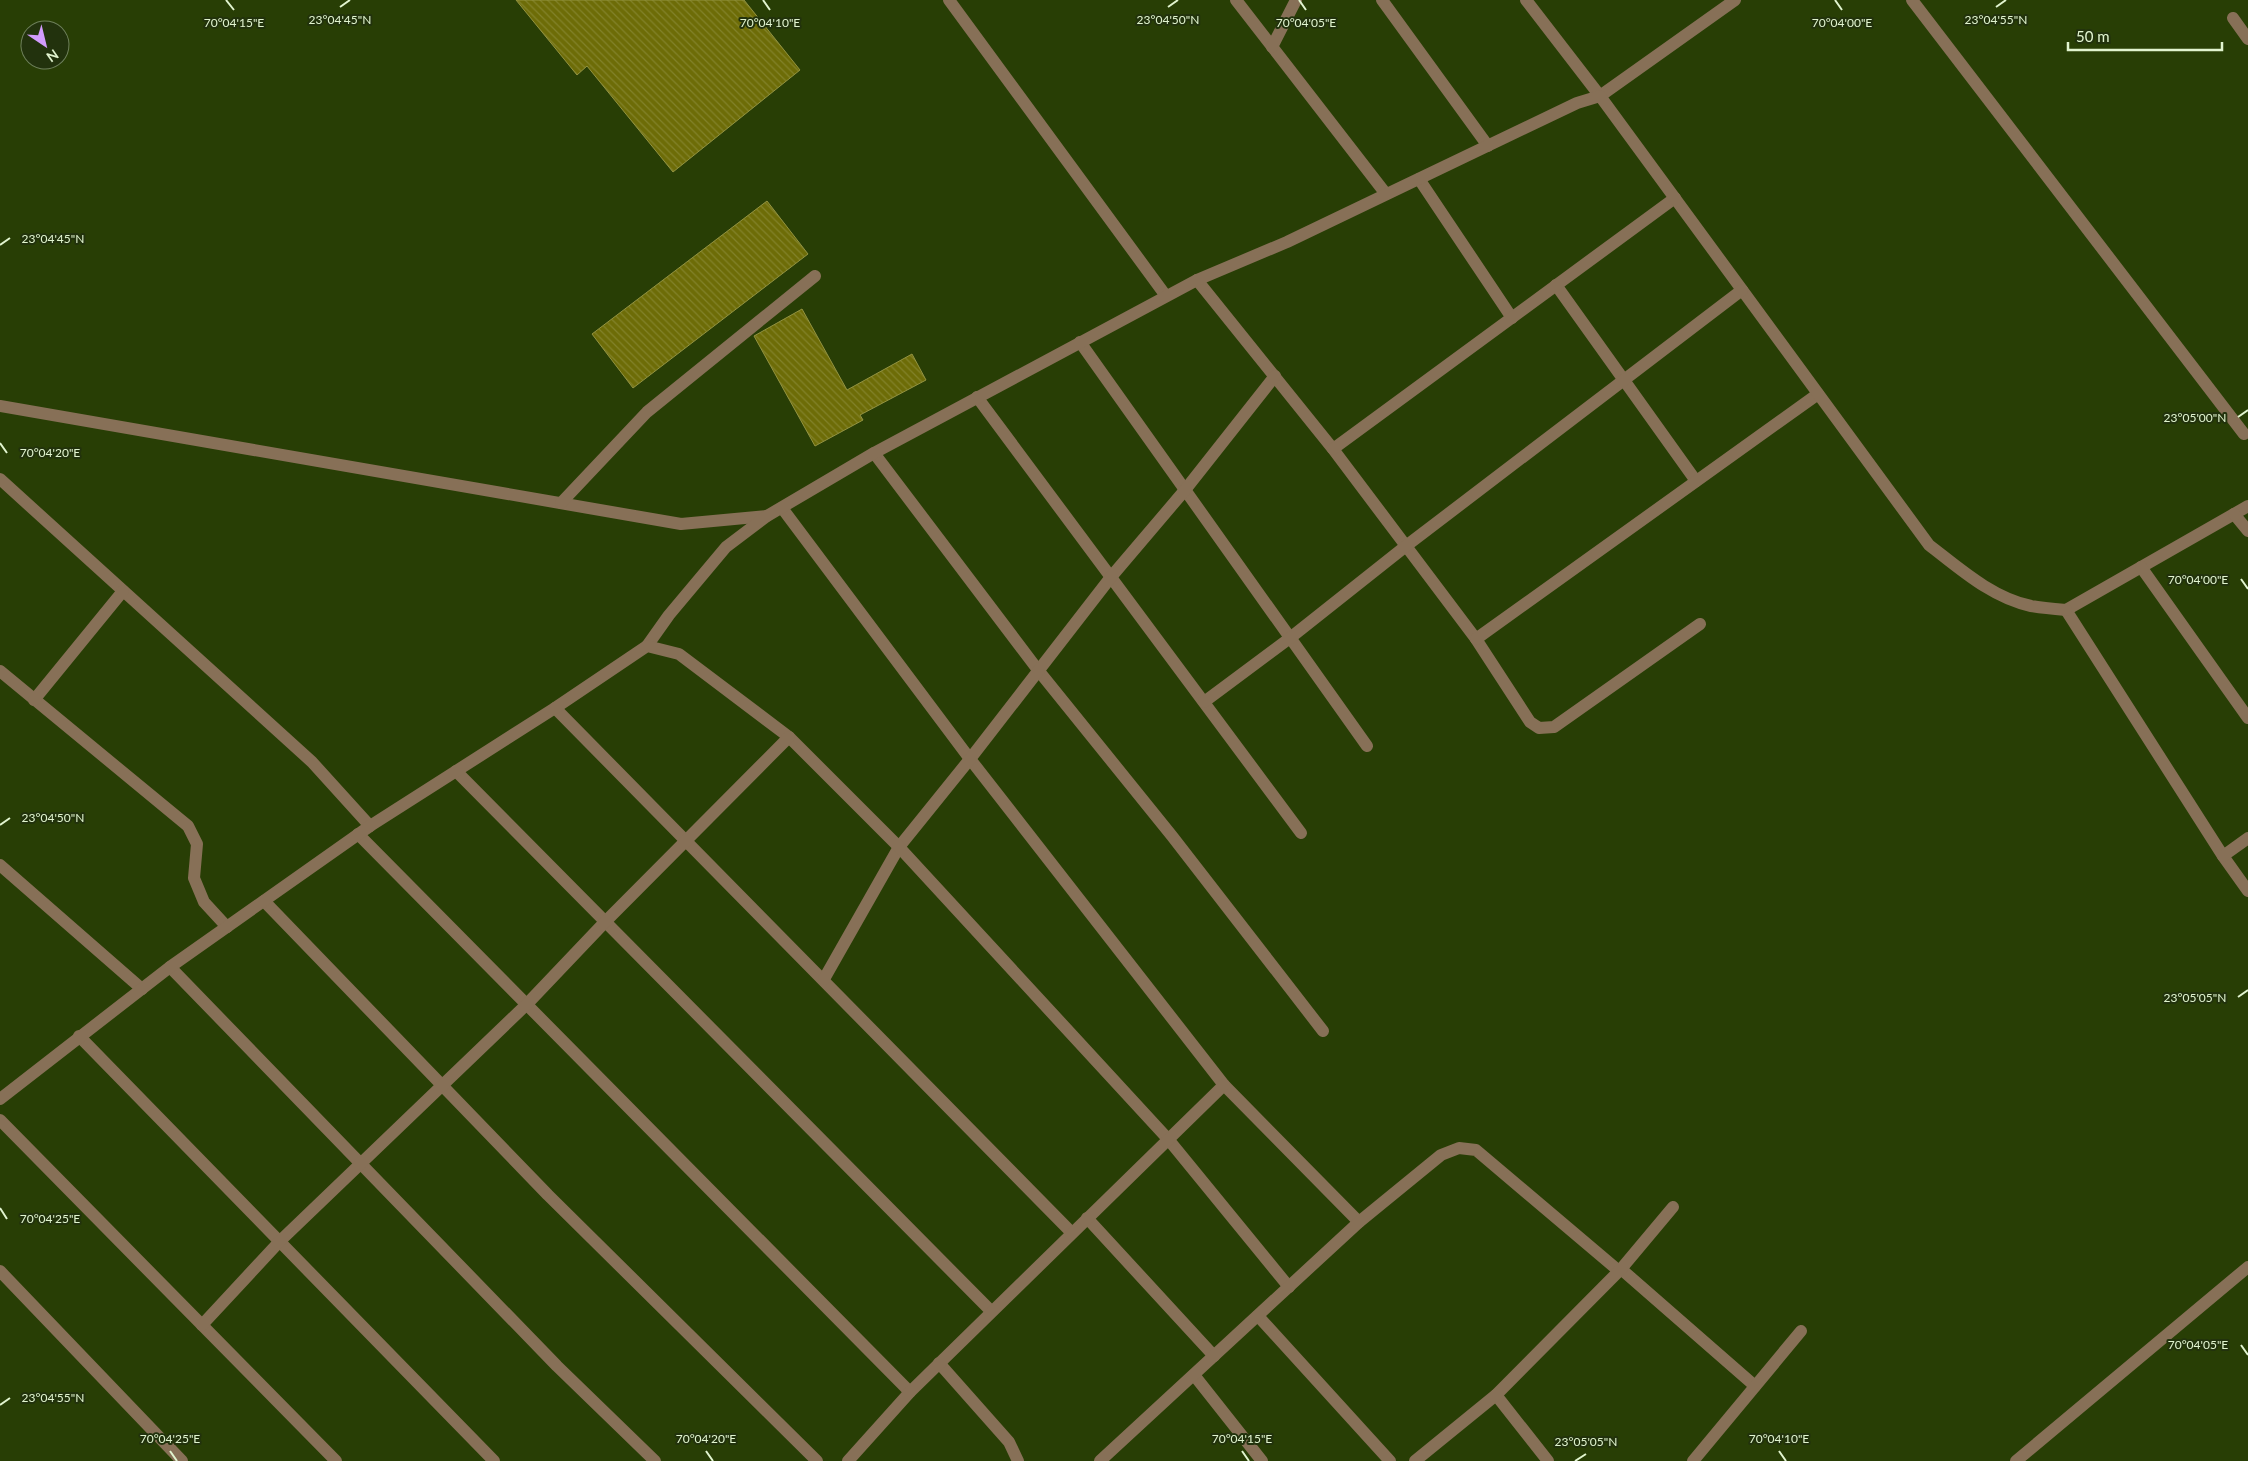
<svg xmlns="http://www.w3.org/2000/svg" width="2248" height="1461" viewBox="0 0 2248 1461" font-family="Lato,sans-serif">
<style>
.building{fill:url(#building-back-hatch);stroke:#939341}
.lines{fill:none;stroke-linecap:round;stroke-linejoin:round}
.street{stroke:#877057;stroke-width:12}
.ticks{fill:none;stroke:#e1f4cf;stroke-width:2}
.ticks-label{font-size:12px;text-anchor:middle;fill:#e1f4cf;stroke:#22320d;stroke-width:4;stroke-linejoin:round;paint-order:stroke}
</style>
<defs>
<pattern id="building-back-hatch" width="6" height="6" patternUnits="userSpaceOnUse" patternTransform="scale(1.25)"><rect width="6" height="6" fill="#6d6c07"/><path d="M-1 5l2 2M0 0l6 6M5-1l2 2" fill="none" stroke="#82822a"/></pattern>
</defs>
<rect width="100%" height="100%" fill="#283e05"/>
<!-- building -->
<g class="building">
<path d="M516,0H744L800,70L673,172L587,66L577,75Z"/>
<path d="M767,201L808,254L633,388L592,334Z"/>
<path d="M802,309L847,390L912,354L926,380L860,415L863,420L815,446L754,336Z"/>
</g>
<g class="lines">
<!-- street -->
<g class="street">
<path d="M949,0L1166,296"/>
<path d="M1236,0L1386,194"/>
<path d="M1382,0L1488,146"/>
<path d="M1526,0L1600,96L1735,0"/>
<path d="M1912,0L2244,434"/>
<path d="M2233,18L2248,39"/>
<path d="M1272,47L1296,0"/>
<path d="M1419,179L1512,318"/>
<path d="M1197,280L1333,449L1406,546L1476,639L1530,722L1539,728L1554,727L1700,624"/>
<path d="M1556,285L1696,481"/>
<path d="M1080,342L1367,746"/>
<path d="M977,397L1301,833"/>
<path d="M0,406L681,524L767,516"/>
<path d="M1333,449L1675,198"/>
<path d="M874,453L1038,670L1172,836L1323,1031"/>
<path d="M0,479L312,762L370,826"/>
<path d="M561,503L647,412L815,276"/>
<path d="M2248,506L2066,610L2223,856L2248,891"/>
<path d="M782,508L970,759L1224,1085L1359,1222"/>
<path d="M2234,514L2248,531"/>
<path d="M2141,567L2248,718"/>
<path d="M1476,639L1818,394"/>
<path d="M647,646L669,615L726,547L767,516L874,453L1197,280L1287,242L1577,103L1600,96L1929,545C1959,568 1992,598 2031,606C2042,608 2054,609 2066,610"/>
<path d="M0,671L188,826L197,844L194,878L204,902L227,927"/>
<path d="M34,700L123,591"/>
<path d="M1204,702L1290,638L1406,546L1742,290"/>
<path d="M555,708L1072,1233"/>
<path d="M456,771L991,1311"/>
<path d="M358,834L910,1392"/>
<path d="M2223,856L2248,838"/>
<path d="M0,865L142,989"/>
<path d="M264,901L548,1195L817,1461"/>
<path d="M170,967L557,1366L655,1461"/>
<path d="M824,979L899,847L970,759L1111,577L1185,490L1275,376"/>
<path d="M79,1036L494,1461"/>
<path d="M0,1099L170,967L370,826L555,708L647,646L679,654L789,737L899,847L1168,1139L1289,1287"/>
<path d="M0,1120L336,1461"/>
<path d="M1087,1218L1214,1356"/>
<path d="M1621,1269L1755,1386"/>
<path d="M0,1271L182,1461"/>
<path d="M1258,1316L1390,1461"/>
<path d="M202,1325L280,1241L527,1004L605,922L789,737"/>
<path d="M939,1363L1009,1442L1018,1461"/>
<path d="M1194,1375L1262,1461"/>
<path d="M1496,1395L1548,1461"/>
<path d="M848,1461L910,1392L1224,1085"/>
<path d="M1100,1461L1359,1222L1441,1155L1459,1148L1476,1150L1619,1271"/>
<path d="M1415,1461L1496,1395L1621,1269L1673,1207"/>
<path d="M1693,1461L1801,1331"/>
<path d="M2016,1461L2248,1267"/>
</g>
</g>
<!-- ticks -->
<path class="ticks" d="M226,0L234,10M763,0L770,10M1299,0L1306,10M1835,0L1842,10M340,7L350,0M1168,7L1178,0M1996,7L2006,0M0,245L10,238M2238,417L2248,410M0,443L7,453M2241,579L2248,589M0,825L10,818M2238,997L2248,990M0,1208L7,1219M2241,1345L2248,1355M0,1405L10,1398M170,1451L177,1461M706,1451L713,1461M1242,1451L1249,1461M1779,1451L1786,1461M1575,1461L1586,1454"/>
<g class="ticks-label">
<text x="340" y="24">23°04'45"N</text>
<text x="1168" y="24">23°04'50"N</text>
<text x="1996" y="24">23°04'55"N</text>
<text x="234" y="27">70°04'15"E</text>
<text x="770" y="27">70°04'10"E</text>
<text x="1842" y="27">70°04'00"E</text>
<text x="1306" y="27">70°04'05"E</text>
<text x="53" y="243">23°04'45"N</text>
<text x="2195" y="422">23°05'00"N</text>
<text x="50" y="457">70°04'20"E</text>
<text x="2198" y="584">70°04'00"E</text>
<text x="53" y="822">23°04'50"N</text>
<text x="2195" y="1002">23°05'05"N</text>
<text x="50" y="1223">70°04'25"E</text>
<text x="2198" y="1349">70°04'05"E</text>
<text x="53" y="1402">23°04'55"N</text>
<text x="170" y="1443">70°04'25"E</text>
<text x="706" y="1443">70°04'20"E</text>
<text x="1242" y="1443">70°04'15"E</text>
<text x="1779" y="1443">70°04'10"E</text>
<text x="1586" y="1446">23°05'05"N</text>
</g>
<!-- north arrow -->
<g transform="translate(45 45) rotate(145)"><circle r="24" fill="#22320d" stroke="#6e805b"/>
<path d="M0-4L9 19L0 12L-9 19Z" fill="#d29cfd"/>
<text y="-8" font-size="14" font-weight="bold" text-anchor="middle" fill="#e1f4cf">N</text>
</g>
<!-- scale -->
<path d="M2068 42v8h154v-8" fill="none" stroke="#e1f4cf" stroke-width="2.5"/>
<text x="2076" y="42" font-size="15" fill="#e1f4cf" stroke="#22320d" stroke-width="4" paint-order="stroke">50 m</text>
</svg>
